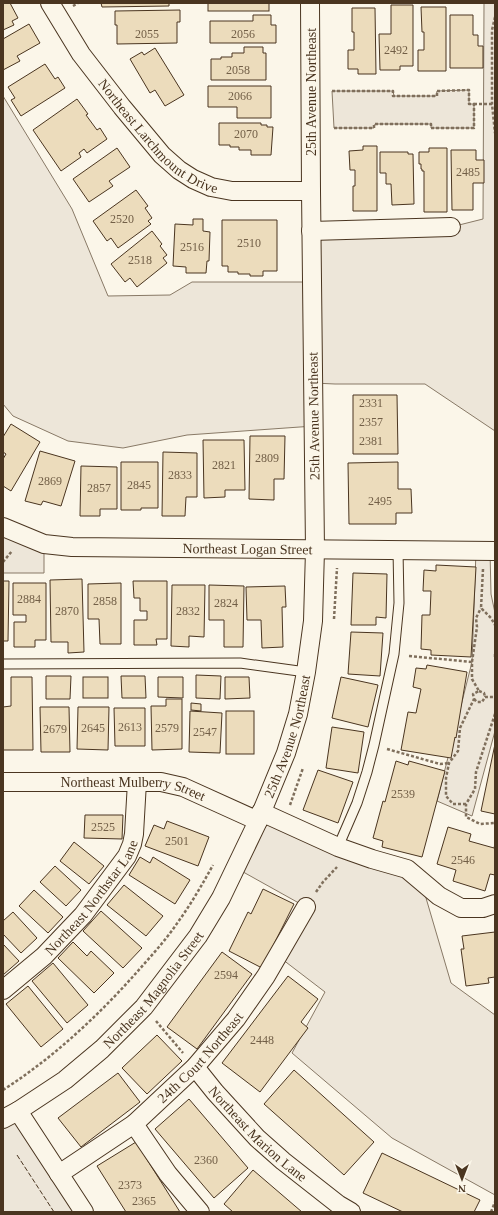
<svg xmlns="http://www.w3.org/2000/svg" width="498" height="1215" viewBox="0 0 498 1215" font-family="'Times New Roman',serif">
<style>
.green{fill:#ede6d9;stroke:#887966}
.building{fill:#ecdcbc;stroke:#4a3520}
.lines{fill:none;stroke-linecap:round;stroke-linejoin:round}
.lane-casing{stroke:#4a3520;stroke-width:11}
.street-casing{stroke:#4a3520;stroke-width:20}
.path{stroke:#7f6f5c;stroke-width:2.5;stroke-dasharray:3 2;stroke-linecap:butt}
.lane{stroke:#fbf6e9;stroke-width:9}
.street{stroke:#fbf6e9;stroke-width:18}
.fence{stroke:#4a3520;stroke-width:1;stroke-dasharray:5 2;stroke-linecap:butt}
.labels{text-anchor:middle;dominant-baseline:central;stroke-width:3;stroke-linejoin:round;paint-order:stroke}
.number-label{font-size:12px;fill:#725f47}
.street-label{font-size:14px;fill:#4a3520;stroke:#fbf6e9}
</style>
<rect width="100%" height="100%" fill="#fbf6e9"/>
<!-- green -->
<g class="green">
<path d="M484,3H495V431L425,384H335L313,383L314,426L187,435L123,448L68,441L13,416L3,404V96L72,209L108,296L170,295L192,282H312L311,231L451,227L483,219Z"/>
<path d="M469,90V104H474V128H431V124H375L374,128H334L332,91H393L394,96H436L437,91Z"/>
<path d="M3,527L44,544V573H3Z"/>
<path d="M476,551H490L491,594L495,613V731L472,816L437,801L472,662Z"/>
<path d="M258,821L421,881L451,983L495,1015V1195L392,1138L292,1053L325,992L278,956L306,907L236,868Z"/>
<path d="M18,1111L84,1212H3V1119Z"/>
</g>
<!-- building -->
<g class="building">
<path d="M3,3H10L18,18L12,21L14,25L3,30Z"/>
<path d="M101,3H169V6L102,7Z"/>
<rect x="208" y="3" width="61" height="8"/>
<path d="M391,5H413V66H400V70H380L379,34H391Z"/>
<path d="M421,7H446V71H418V50H424V32H422Z"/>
<path d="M352,8H375L376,74H358V69H348V50H354V32H352Z"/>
<path d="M180,10V22H177V43L117,44V25H115V11Z"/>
<path d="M253,15H271V25H276V43H210V21H253Z"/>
<path d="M450,15H473V35H478V46H483V68H450Z"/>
<path d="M29,24L40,43L17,56L20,61L3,70V39Z"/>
<path d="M244,47H263V53H266V80H211V59H221V57H232V53H244Z"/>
<path d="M155,48L184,95L165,106L155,90L150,93L130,59L142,52L144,55Z"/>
<path d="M45,64L55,79L58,77L65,88L21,116L11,100L15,98L8,87Z"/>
<path d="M208,86H271V118H237V107H208Z"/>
<path d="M77,99L88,114L86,115L97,130L100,128L107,139L87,153L84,149L79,153L81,157L61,171L33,130Z"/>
<path d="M219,123H261V125H267V127H273L271,155H251V150H239V147H230V145H219Z"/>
<path d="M363,146H377V211H353V186H355V170H350L349,151L363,150Z"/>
<path d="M117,148L130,167L109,181L113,186L89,202L73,179Z"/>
<path d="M429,148H447V212H424V171H422V169H421V164H419V152H429Z"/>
<path d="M451,150H476V160H484V183H473V210H452Z"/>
<path d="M380,152H408V154H413L414,204L392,205L391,184H386V173H380Z"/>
<path d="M136,190L148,206L145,208L152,218L148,221L151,224L118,248L111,238L107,241L93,221Z"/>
<path d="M193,219H203V231L210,232L209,261H207L206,273H186V267L173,266L175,224L193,225Z"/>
<path d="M222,220H277V271H263V276H250V274H238V272H228V266H222Z"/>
<path d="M152,231L162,244L160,246L167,255L163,258L167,263L137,287L130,278L125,282L111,264Z"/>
<path d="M353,395H397L398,454H353Z"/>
<path d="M11,424L40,442L11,491L3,486V459L6,454L3,452V437Z"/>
<path d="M250,436H285L284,479H274V500L249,499Z"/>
<path d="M203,440H244L245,490H225V497L204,498Z"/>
<path d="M40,451L75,461L61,506L43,501L41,505L25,501Z"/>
<path d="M163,452L197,453V497H186L185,516H162Z"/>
<path d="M121,462H158V508H141V510H121Z"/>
<path d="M398,462V489H411L412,513H396V524H349L348,463Z"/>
<path d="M81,466L117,467V509H100V516H80Z"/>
<path d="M436,565L476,567L471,657L431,655V650L421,649L422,615H430L431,591H423L424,570L436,571Z"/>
<path d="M353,573L387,574L386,618L376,617V625H351Z"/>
<path d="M82,579L84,652L68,653V642H51L50,580Z"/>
<path d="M3,581H9L8,641H3Z"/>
<path d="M133,581H167V639H156L157,645H134V620H147V611H140V598H134Z"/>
<path d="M13,583H46V640H35V647H14V622H26V615H13Z"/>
<path d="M121,583V644H100L99,619H88V584Z"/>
<path d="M172,585H205L204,637L189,636V647L171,646Z"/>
<path d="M209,585L244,586L243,647H224V620H209Z"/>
<path d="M285,586L286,607H282L283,647L262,648L261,620H247L246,587Z"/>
<path d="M351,632L383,633L380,676L348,674Z"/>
<path d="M427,665L467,672L456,738L455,737L451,758L401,750L408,712L416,713L421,689L413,687L416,668L426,669Z"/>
<path d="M196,675L221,676L220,699L196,698Z"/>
<path d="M46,676H71L70,699H46Z"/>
<path d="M121,676H145L146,698H122Z"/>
<path d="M11,677H32L33,750H3V707L11,706Z"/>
<rect x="83" y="677" width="25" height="21"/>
<path d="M158,677H183V698L158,697Z"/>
<path d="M225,677H249L250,698L225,699Z"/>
<path d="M341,677L378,685L368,727L332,718Z"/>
<path d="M166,699H182V749L152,750L151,706H166Z"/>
<path d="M191,703L201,704V711L191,710Z"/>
<path d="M40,707H69L70,752H41Z"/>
<path d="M78,707H109L108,750L77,749Z"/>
<path d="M114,708H145V746H115Z"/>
<path d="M190,711L222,713L220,753L189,752Z"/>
<rect x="226" y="711" width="28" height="43"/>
<path d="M332,727L364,732L358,773L326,768Z"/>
<path d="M495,744V814L481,811Z"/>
<path d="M396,761L408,765L409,761L445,771L422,857L382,847L383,841L373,838L383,801L385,802Z"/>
<path d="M318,770L353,782L338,823L303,810Z"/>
<path d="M85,815H123L122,839L84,838Z"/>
<path d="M167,821L209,837L198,866L145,846L154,825L164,829Z"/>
<path d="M448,827L471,834L469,841L494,848L495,844V875L490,874L485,891L453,881L456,870L437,864Z"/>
<path d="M74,842L104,866L89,884L60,861Z"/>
<path d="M140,857L150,863L153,857L190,880L175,904L129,875Z"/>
<path d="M55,866L81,890L66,906L40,882Z"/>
<path d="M124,885L163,916L146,936L107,905Z"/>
<path d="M263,889L294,904L262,968L229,951L248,912L251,914Z"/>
<path d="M34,890L63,917L48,933L19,906Z"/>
<path d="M101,911L142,948L123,968L83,931Z"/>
<path d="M13,912L37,938L21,953L3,934V921Z"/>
<path d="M495,932V977L488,978L489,983L466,986L461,949H464L462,936Z"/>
<path d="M73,942L87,956L91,951L114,973L94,993L58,958Z"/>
<path d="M3,944L19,961L3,975Z"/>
<path d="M222,952L252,974L197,1049L167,1027Z"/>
<path d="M53,963L88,1005L67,1023L32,981Z"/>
<path d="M288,976L318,999L301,1022L308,1028L260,1092L222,1063Z"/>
<path d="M28,986L63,1029L41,1047L6,1004Z"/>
<path d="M157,1035L182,1061L147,1094L122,1068Z"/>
<path d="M294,1070L374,1142L344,1175L264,1104Z"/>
<path d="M118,1073L140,1102L81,1147L58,1118Z"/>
<path d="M189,1099L248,1168L214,1198L155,1129Z"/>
<path d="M136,1142L180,1212H126L97,1166Z"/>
<path d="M382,1153L480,1200L474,1212H403L363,1193Z"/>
<path d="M253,1170L302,1212H233L224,1204Z"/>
</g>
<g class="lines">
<!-- lane casing -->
<g class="lane-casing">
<g id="lane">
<path d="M3,664L240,663L306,672"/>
<path d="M338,847L357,803L367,772L374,745L394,654L399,603L398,550"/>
</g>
</g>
<!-- street casing -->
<g class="street-casing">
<g id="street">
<path id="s1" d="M50,3L81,54L122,107L162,155L179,170L193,179L211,187L232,191H311"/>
<path d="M311,231L451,227"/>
<path id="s2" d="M3,527L44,544L72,547L495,551"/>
<path id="s3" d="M3,782H161L183,787L258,821"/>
<path d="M261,812L338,847L372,859L407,869L439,896L461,908H483L495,904"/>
<path id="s4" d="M3,990L44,956L83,915L127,856L132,844L134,834L137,782"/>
<path id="s5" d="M195,1067L215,1092L257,1138L283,1161L339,1205L351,1212"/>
<path d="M18,1111L84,1212"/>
<path id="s6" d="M3,1119L18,1111L65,1080L102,1049L144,1007L198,936L221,898L258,821L286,753L298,714L306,672L313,621L315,550L311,191L310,3"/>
<path d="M134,1124L168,1174L200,1212"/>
<path id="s7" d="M59,1174L134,1124L195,1067L236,1019L266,976L306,907"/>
</g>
</g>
<!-- path -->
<g class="path">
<path d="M73,6L78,3"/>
<path d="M495,17L492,30V104L495,133"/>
<path d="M332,91H393V96H437V91L469,90V104H474V128H431V124H374V128H334"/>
<path d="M474,104H492"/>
<path d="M3,562L12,551"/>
<path d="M483,569L481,608L491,618L495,625"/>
<path d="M334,619L337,568"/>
<path d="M495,654V659"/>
<path d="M409,656L472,662"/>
<path d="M479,691L484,693L485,697"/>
<path d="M474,699L477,702H482L485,697H495"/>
<path d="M495,714L476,772L475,789L466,804V817L480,824L495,823"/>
<path d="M387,749L440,764L449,763"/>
<path d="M466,804H453L446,796V778L449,763L458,751L460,728L474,699L473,694L479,691L472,679V662L477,627L476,618L481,608"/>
<path d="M290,805L303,768"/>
<path d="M316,892L323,882L337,867"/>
<path d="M156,1021L183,1053"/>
<path d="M3,1090C53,1058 98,1016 137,972C151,956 166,940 178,922C191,904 202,885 213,865"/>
<path d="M491,1212L495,1202"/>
</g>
<!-- lane -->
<use href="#lane" class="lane"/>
<!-- street -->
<use href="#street" class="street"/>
<!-- fence -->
<path class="fence" d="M17,1155L54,1212"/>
</g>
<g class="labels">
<!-- number labels -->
<g class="number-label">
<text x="147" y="34">2055</text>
<text x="243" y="34">2056</text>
<text x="396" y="50">2492</text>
<text x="238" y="70">2058</text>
<text x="240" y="96">2066</text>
<text x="246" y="134">2070</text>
<text x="468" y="172">2485</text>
<text x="122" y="219">2520</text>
<text x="249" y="243">2510</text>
<text x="192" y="247">2516</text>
<text x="140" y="260">2518</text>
<text x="371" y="403">2331</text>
<text x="371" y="422">2357</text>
<text x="371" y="441">2381</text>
<text x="267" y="458">2809</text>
<text x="224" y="465">2821</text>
<text x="180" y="475">2833</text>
<text x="50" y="481">2869</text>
<text x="139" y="485">2845</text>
<text x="99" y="488">2857</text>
<text x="380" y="501">2495</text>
<text x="29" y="599">2884</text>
<text x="105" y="601">2858</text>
<text x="226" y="603">2824</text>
<text x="67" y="611">2870</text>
<text x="188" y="611">2832</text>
<text x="130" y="727">2613</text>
<text x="93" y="728">2645</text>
<text x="167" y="728">2579</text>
<text x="55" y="729">2679</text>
<text x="205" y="732">2547</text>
<text x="403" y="794">2539</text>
<text x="103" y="827">2525</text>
<text x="177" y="841">2501</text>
<text x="463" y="860">2546</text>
<text x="226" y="975">2594</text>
<text x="262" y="1040">2448</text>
<text x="206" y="1160">2360</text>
<text x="130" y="1185">2373</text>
<text x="144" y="1201">2365</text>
</g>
<!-- street labels -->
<g class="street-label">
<text transform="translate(311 92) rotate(-90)">25th Avenue Northeast</text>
<text stroke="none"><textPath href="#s1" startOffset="174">Northeast Larchmount Drive</textPath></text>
<text transform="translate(314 416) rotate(-91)">25th Avenue Northeast</text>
<text stroke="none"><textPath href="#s2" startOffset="248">Northeast Logan Street</textPath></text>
<text stroke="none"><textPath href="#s6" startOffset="490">25th Avenue Northeast</textPath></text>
<text stroke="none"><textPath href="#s3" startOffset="131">Northeast Mulberry Street</textPath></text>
<text stroke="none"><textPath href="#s4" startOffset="129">Northeast Northstar Lane</textPath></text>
<text stroke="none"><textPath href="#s6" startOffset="200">Northeast Magnolia Street</textPath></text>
<text stroke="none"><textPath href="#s7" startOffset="184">24th Court Northeast</textPath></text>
<text stroke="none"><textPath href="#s5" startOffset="92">Northeast Marion Lane</textPath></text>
</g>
</g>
<!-- border -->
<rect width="498" height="1215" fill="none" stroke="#4a3520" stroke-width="8"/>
<!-- north arrow -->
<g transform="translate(462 1179) rotate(180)" stroke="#fbf6e9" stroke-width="3" paint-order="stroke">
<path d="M0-3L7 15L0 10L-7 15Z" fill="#4a3520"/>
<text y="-6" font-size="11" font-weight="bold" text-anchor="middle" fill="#4a3520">N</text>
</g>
</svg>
